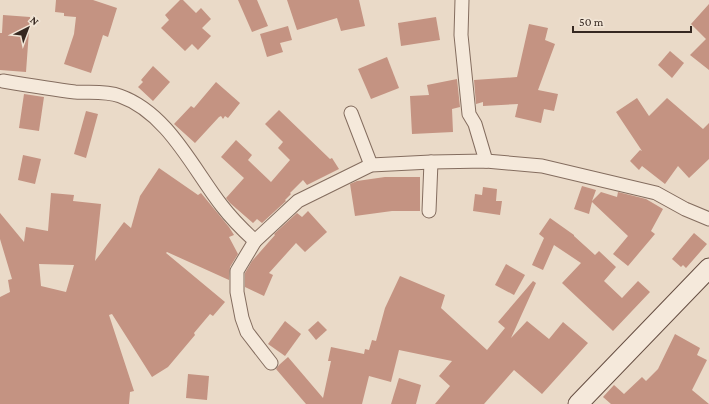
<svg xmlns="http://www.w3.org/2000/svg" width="709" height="404" viewBox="0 0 709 404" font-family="'Crimson Pro',serif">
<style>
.building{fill:#c49382;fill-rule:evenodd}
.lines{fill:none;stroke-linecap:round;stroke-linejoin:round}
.street-casing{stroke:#846d5f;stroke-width:15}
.secondary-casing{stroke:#664e42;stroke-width:21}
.street{stroke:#f5e9db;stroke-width:13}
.secondary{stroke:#f5e9db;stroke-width:19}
</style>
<rect width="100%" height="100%" fill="#eadac8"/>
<!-- building -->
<g class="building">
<path d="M56,0H93L117,8L108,37L103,35L91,73L64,64L74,34L76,17L64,16V13L55,12Z"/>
<path d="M180,0H183L196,13L201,8L211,19L202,28L211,36L198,50L192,44L185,51L161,28L169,20L165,15Z"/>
<path d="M238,0H257L268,26L252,32Z"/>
<path d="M287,0H359L365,26L341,31L337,18L297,30Z"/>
<path d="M709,4V70L690,55L706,39L691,24Z"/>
<path d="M3,15L30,17L26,72L0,70V33H2Z"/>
<path d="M436,17L440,40L401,46L398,23Z"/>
<path d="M529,24L548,28L545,40L555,44L538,90L558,94L554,111L544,109L541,123L515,117L518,104L483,106V102L476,104L474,80L517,77Z"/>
<path d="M288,26L292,40L280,43L283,52L267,57L260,34Z"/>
<path d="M670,51L684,63L672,78L658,65Z"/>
<path d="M387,57L399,88L371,99L358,69Z"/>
<path d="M153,66L170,82L153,101L138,87L143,82L141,80Z"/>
<path d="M457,79L460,107L452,109L453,132L412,134L410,96L429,95L427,85Z"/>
<path d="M216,82L240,103L228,118L225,116L223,119L221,116L219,117L195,143L174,124L191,106L194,108Z"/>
<path d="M24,94L44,97L39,131L19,128Z"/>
<path d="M637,98L649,116L667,98L703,129L709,123V159L689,178L678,166L665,184L642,166L639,170L630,161L640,150L642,151L616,112Z"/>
<path d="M279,110L330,159L332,158L339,169L307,185L303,180L290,193L291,194L285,200L286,201L262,223L257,219L253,223L230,203L226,198L244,178L221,157L236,140L252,155L248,160L271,182L290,160L278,148L283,142L265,124Z"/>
<path d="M86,111L98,114L86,158L74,154Z"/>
<path d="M23,155L41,159L35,184L18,180Z"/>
<path d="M159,168L198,195L201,193L229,227L234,235L229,237L238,254L230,267L229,280L167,252L166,253L225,302L213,316L210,314L194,333L195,335L168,367L152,377L112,314L109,315L134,391L130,392L129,404H0V297L10,292L8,280L12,279L0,239V213L24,242L26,227L48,231L51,193L74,195L73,201L101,204L95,261L124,222L131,228L140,196ZM39,264L74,265L66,292L41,286Z"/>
<path d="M385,177H420V211H392L355,216L350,184L357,181Z"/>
<path d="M582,186L596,190L592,201L601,192L617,197L618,192L646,199L663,209L651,231L655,234L628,266L613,254L628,236L592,202L589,214L574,209Z"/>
<path d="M483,187L497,189L496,201H502L500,215L473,211L475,194L482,195Z"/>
<path d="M308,211L327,232L305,252L296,243L269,273L273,275L264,296L245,287V273L252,261L275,235L274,234L297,213L302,217Z"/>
<path d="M550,218L574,235V236L595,255L599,251L616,267L604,281L622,298L638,281L650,292L613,331L562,283L581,263L554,245L543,270L532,265L544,238L539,234Z"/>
<path d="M694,233L707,244L686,268L683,265L681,267L672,259Z"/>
<path d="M506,264L525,275L514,295L495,285Z"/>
<path d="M400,276L445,295L441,308L487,350L505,328L498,322L533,281L536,283L511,338L527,321L549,339L563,322L588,343L542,394L514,370L484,404H435L450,386L439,376L452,361L399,350L391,382L369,376L362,404H306L276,369L279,365L288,357L323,398L331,361H328L331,347L364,354L365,349L369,350L372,340L376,341L385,308Z"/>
<path d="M285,321L301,334L285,356L268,344Z"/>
<path d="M318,321L327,330L316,340L308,330Z"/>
<path d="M675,334L700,348L697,355L707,360L692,390L709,404H611L603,397L614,385L624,394L642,377L646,381L658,369Z"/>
<path d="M188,374L209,376L207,400L186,398Z"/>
<path d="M399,378L421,385L416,404H391Z"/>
</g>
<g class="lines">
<!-- street casing -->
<g class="street-casing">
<g id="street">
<path d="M462,0L461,35L469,114L475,124L486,161"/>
<path d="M3,81C27,85 51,89 75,92C91,93 106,91 120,96C168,113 193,169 222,206C232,219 243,230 255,241"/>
<path d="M351,113L371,165"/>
<path d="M429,211L431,162"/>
<path d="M271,363L247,332L242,318L237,292V271L255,241L298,201L371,165L431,162L486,161L542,166L656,193L685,209L709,219"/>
</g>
</g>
<!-- secondary casing -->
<g class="secondary-casing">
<path id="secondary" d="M578,404L709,268"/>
</g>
<!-- street -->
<use href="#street" class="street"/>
<!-- secondary -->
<use href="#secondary" class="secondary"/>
</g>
<!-- north arrow -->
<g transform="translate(28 28) rotate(42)" stroke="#f2e6d7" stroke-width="3" paint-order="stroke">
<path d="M0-3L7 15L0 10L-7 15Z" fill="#362821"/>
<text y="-6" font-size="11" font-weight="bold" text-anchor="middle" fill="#362821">N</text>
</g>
<!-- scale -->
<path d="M573 26v6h118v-6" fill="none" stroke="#362821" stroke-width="2"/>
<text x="579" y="26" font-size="12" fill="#362821" stroke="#f2e6d7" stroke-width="3" paint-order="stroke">50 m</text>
</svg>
